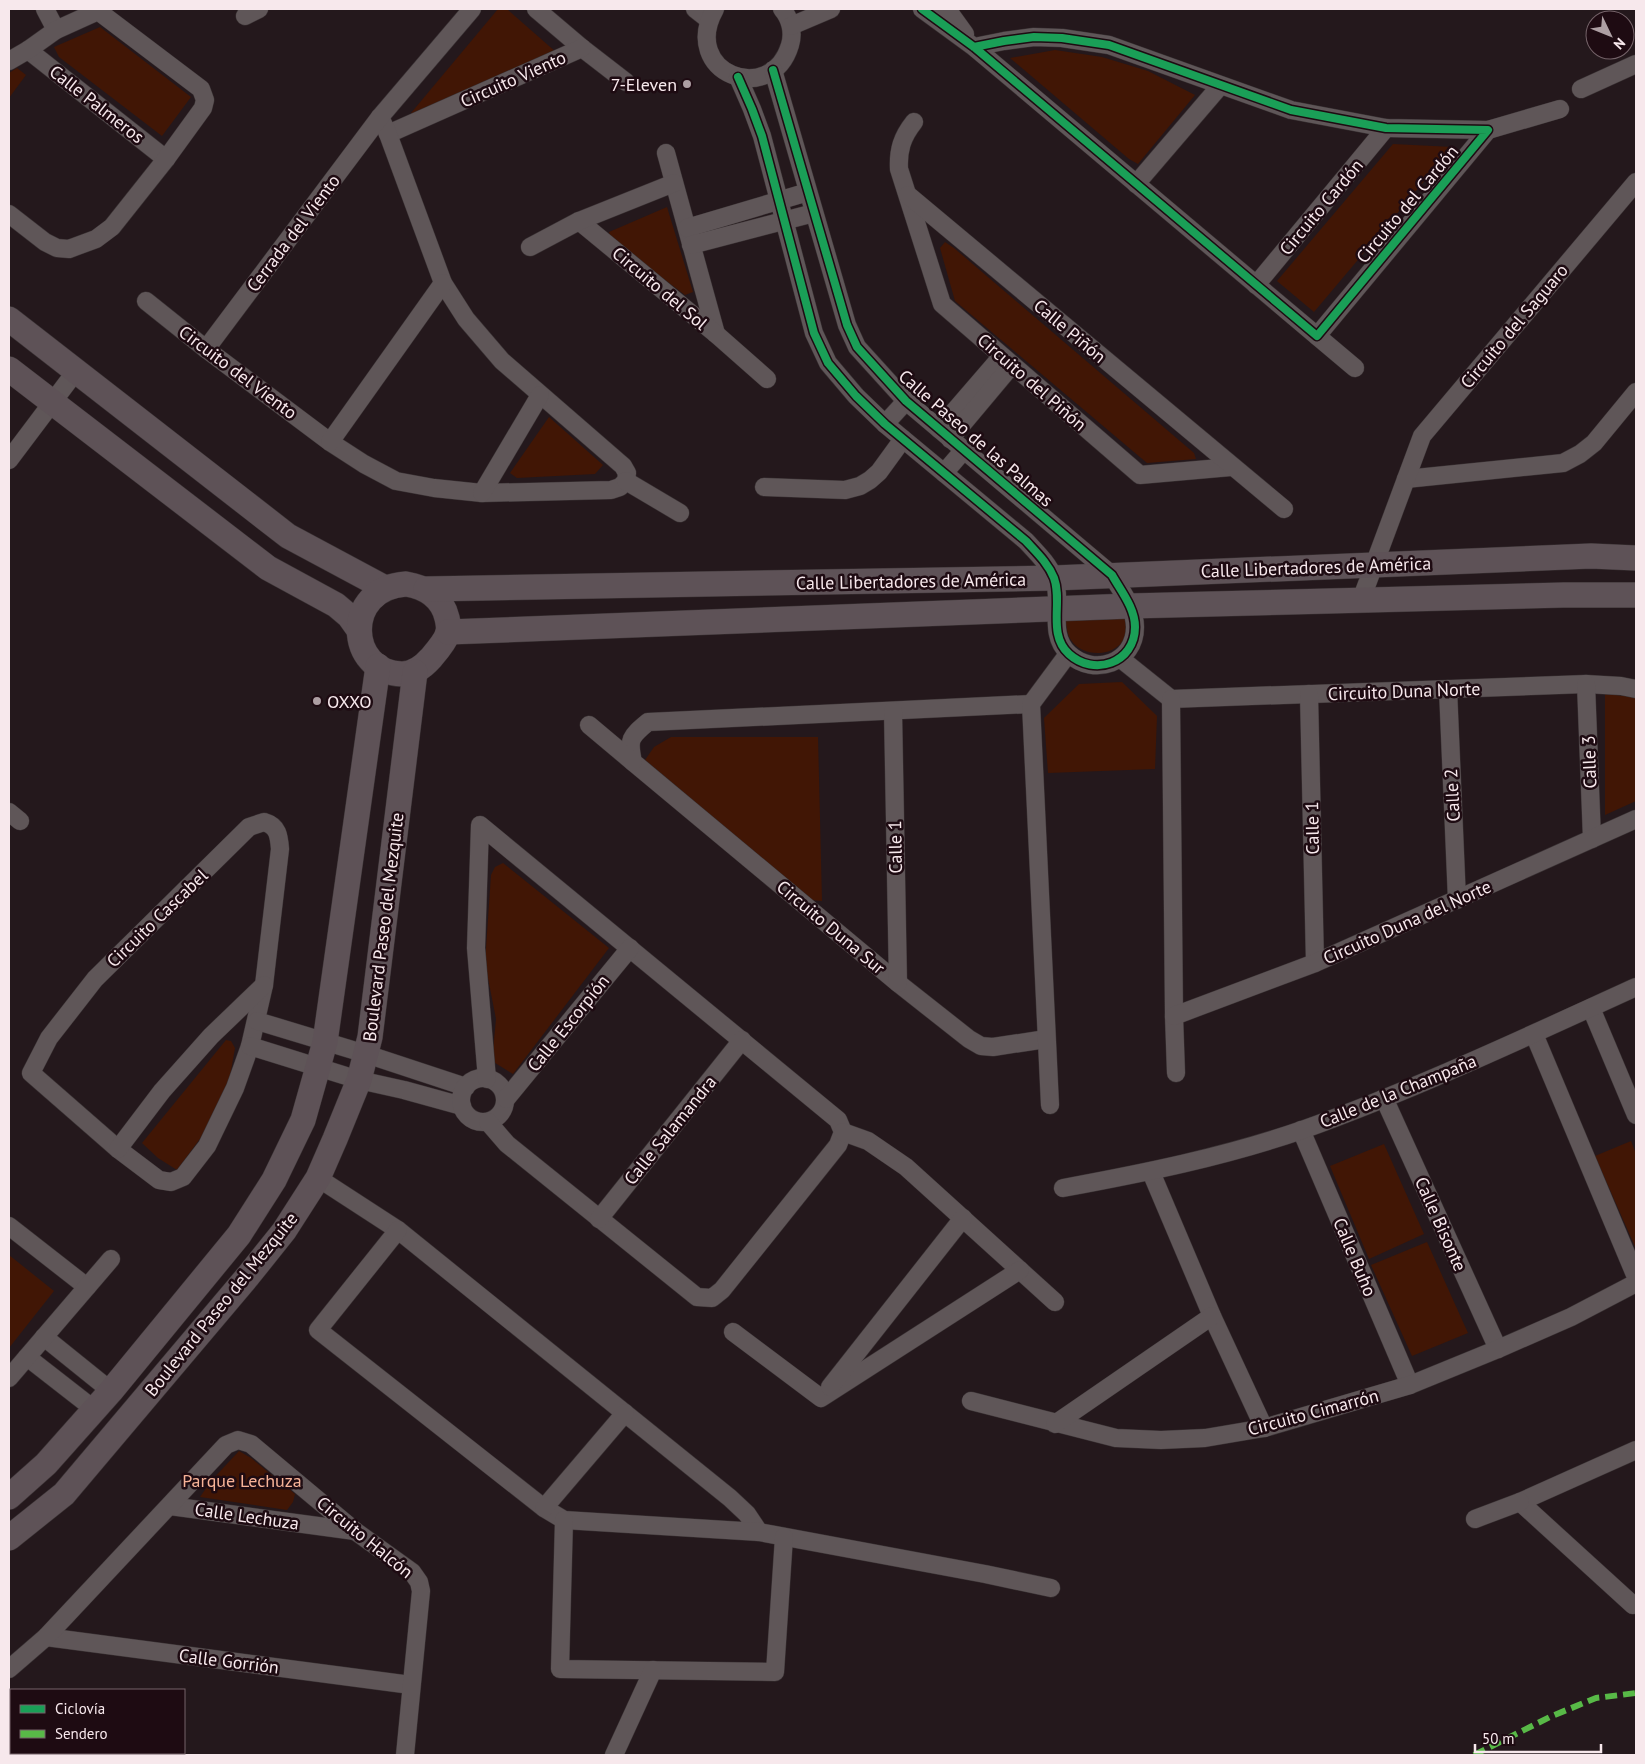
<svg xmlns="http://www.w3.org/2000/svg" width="1645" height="1764" viewBox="0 0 1645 1764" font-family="'PT Sans',sans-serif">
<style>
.green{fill:#411605}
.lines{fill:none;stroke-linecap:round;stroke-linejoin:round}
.street-casing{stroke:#3a3234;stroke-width:19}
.secondary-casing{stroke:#3a3234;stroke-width:26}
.street{stroke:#5f5658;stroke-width:18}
.secondary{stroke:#5e5257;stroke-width:25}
.quiet{stroke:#58b947;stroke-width:6;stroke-dasharray:12 6;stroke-linecap:butt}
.cycleway-casing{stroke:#1e0b12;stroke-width:11}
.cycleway{stroke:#1a9f57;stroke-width:8}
.poi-dot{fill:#ad9fa3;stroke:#1e0b12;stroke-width:2}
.labels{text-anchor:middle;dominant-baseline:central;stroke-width:5;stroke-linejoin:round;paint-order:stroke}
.street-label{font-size:18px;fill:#f7e8ec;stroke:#1e0b12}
.poi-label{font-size:18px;fill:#f7e8ec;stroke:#1e0b12;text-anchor:end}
.park-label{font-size:18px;fill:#f8b398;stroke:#1e0b12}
</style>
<rect width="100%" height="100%" fill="#24181c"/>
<!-- green -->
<g class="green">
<path d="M498,9H507L557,53L416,118L411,113Z"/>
<path d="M100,27L191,97L162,136L59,57L54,47Z"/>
<path d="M1055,50L1102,57L1148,71L1195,95L1138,164L1129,159L1010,58Z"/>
<path d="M17,68L26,75L9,98V73Z"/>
<path d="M1393,144L1453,147L1314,312L1277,281Z"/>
<path d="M667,207L693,292L685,295L611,239L609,232Z"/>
<path d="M945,242L954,248L1194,453L1196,459L1147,463L955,301L940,248Z"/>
<path d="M549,417L603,465L595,474L517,478L510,473Z"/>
<path d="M1127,615C1127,620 1128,626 1127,631C1122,657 1084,660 1071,640C1067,635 1067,626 1065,621Z"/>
<path d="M1122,682L1157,716L1155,769L1048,773L1044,718L1079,684Z"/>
<path d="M1605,694L1636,697V801L1605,815Z"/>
<path d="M671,737H818L822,901L810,900L645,760L654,747Z"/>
<path d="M503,863L609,948L513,1074L492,1061L496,1019L485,963L491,875L495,867Z"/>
<path d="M226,1040L231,1041L235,1048L229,1082L202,1136L177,1170L158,1158L142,1143Z"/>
<path d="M1631,1141L1636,1154V1249L1595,1156Z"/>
<path d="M1384,1144L1424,1234L1369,1259L1330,1166Z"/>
<path d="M1427,1242L1468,1333L1412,1356L1371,1265Z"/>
<path d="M9,1255L54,1291L9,1348Z"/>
<path d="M239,1451L251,1458L295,1494L293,1502L287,1510L200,1497L211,1481Z"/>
</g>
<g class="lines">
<!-- street casing -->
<g class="street-casing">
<g id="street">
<path d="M45,9L56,30"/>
<path d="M536,9L582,48L626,82"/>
<path d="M695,9L709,20"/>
<path d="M715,9C679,73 771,108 790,45C794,32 790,18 782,9"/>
<path d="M922,9L974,47L1317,336L1488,130L1386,128L1291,110L1109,45L1062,38L1034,37L1004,41L974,47"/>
<path d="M947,9L965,34"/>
<path d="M245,16L259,9"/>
<path d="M791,26L831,9"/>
<path d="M28,50L166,159"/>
<path d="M9,61L28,50L56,30L98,11L201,89L205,100L203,108L166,159L112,227L96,239L69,249L57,248L45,242L9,214"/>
<path d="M738,77L752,109L762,136L814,333L828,363L856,396L885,424L1026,541C1036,552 1048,563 1054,578C1063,602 1047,634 1069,654C1094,677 1135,663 1135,627C1135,608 1121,591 1112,575L906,401L857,347L847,325L773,70"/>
<path d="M1581,89L1636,64"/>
<path d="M914,122C902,137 898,150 899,169L942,304L1140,475L1231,467"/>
<path d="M1488,130L1560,109"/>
<path d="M388,134L582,48"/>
<path d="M666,153L716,334"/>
<path d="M1136,184L1220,86"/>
<path d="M908,195L1284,509"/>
<path d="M579,221L716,334L767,379"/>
<path d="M687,228L808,192"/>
<path d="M691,245L814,213"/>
<path d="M530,247L579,221L674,183"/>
<path d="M1256,285L1386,128"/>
<path d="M146,301L206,349L330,442L364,464L396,481L434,488L482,493L611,490L620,487L626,481L627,473L623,466L502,361L466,319L443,283L388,134L380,117"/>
<path d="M1317,336L1355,368"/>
<path d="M206,349L380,117L472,9"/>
<path d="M885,424L906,401"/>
<path d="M939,429L1002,356"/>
<path d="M950,439L1012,365"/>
<path d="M330,442L443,283"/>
<path d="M9,460L76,371"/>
<path d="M944,473L963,451"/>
<path d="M1406,479L1563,463L1580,454L1594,443L1636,392"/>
<path d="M626,481L680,513"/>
<path d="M764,487L845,490L860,486L870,480L879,472L903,439"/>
<path d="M482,493L540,395"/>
<path d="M1361,600L1422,436L1636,182"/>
<path d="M1121,659L1171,699L1586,684L1621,686L1636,689"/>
<path d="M1586,684L1592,839"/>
<path d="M1448,689L1457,900"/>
<path d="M1309,694L1315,963"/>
<path d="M1171,699L1174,1016L1176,1073"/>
<path d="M1031,704L648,722C630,737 628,739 633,762L898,983L969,1039L981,1046L993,1047L1046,1039"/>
<path d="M893,711L898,983"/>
<path d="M589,725L633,762"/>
<path d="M9,812L20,821"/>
<path d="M264,822C278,826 279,836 280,849L264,985L250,1046L235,1088L207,1146L183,1177L171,1182L159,1180L118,1149L31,1073L49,1038L95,979L249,827Z"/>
<path d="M1591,1008L1636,1115"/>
<path d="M1174,1016L1315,963L1636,819"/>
<path d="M257,1021L366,1054L466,1087"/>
<path d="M1534,1034L1636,1277"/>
<path d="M250,1046L359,1080L404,1090L462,1106"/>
<circle cx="483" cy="1100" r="22"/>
<path d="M487,1079L476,948L480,825L838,1120L843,1132L838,1145L722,1290L712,1298L697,1297L507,1144L488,1122"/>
<path d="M1384,1098L1498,1349"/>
<path d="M506,1099L630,948"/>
<path d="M1050,1105L1031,704L1068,654"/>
<path d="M1301,1130L1410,1385"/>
<path d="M843,1132L868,1141L906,1167L1055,1302"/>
<path d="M118,1149L162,1091L211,1036L264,985"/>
<path d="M1151,1172L1212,1316L1264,1428"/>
<path d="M318,1178L398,1230L730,1498L747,1514L759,1532"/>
<path d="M1063,1188C1144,1173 1224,1157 1302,1130C1416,1089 1526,1037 1636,987"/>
<path d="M599,1219L742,1040"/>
<path d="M9,1226L87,1287"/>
<path d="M398,1230L318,1330L544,1508L564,1520L759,1532L985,1574L1051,1588"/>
<path d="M733,1332L821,1398L1020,1270"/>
<path d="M44,1337L111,1391"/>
<path d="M27,1357L95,1410"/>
<path d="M9,1378L111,1259"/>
<path d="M830,1387L963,1218"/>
<path d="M971,1401L1116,1438L1161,1440L1205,1438L1264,1428L1410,1385L1498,1349L1571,1317L1636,1283"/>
<path d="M1055,1424L1212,1316"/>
<path d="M1636,1450L1520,1502L1633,1605L1636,1603"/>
<path d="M170,1506L355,1531"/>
<path d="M544,1508L625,1413"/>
<path d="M1475,1519L1520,1502"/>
<path d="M564,1520L560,1669L775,1672L784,1537"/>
<path d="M46,1637L411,1685"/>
<path d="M9,1669L46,1637L226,1445L238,1440L251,1444L355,1531L412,1572L419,1582L421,1591L405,1755"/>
<path d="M614,1755L653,1670"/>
</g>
</g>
<!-- secondary casing -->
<g class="secondary-casing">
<g id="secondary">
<path d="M9,319L288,536L385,588"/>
<path d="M9,369L268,568L336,605L349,616L359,630"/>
<path d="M406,584C425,587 442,597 447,618C448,622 449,628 448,633C445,642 437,651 431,658C423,667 414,674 402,674C347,673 342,588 406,584Z"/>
<path d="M426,589L1054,578L1591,556L1636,558"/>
<path d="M448,632L1130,606L1564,595H1636"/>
<path d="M9,1497L46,1464L111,1391L239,1235L274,1180L303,1120L325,1042L378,666"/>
<path d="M9,1538L64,1494L248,1276L284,1231L318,1178L335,1139L359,1080L370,1037L415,672"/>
</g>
</g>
<!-- street -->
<use href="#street" class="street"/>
<!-- secondary -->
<use href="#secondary" class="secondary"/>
<!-- quiet -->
<path class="quiet" d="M1474,1755L1552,1716L1596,1698L1636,1693"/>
<!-- cycleway casing -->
<g class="cycleway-casing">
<g id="cycleway">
<path d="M922,9L974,47L1317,336L1488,130L1386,128L1291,110L1109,45L1062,38L1034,37L1004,41L974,47"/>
<path d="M738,77L752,109L762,136L814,333L828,363L856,396L885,424L1026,541C1036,552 1048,563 1054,578C1063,602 1047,634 1069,654C1094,677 1135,663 1135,627C1135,608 1121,591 1112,575L906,401L857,347L847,325L773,70"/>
</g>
</g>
<!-- cycleway -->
<use href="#cycleway" class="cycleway"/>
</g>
<!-- markers -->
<g class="poi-dot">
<circle cx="687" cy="84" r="5"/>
<circle cx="317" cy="701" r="5"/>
</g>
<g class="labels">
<!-- street labels -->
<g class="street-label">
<text transform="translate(513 79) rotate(-24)">Circuito Viento</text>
<text transform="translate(97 104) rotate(38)">Calle Palmeros</text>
<text transform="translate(1407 204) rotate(-50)">Circuito del Cardón</text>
<text transform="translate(1321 207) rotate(-50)">Circuito Cardón</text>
<text transform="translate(293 233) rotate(-53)">Cerrada del Viento</text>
<text transform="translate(660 288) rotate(40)">Circuito del Sol</text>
<text transform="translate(1514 326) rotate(-50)">Circuito del Saguaro</text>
<text transform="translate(1070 331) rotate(40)">Calle Piñón</text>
<text transform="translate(238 372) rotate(37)">Circuito del Viento</text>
<text transform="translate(1032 382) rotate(41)">Circuito del Piñón</text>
<text transform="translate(976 438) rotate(41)">Calle Paseo de las Palmas</text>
<text transform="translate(1316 567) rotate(-2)">Calle Libertadores de América</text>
<text transform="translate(911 581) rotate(-1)">Calle Libertadores de América</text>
<text transform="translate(1404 691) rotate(-2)">Circuito Duna Norte</text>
<text transform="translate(1589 762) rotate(-92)">Calle 3</text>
<text transform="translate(1452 795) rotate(-93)">Calle 2</text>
<text transform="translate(1312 828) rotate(-91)">Calle 1</text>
<text transform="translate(895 847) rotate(-91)">Calle 1</text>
<text transform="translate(157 918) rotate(-44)">Circuito Cascabel</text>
<text transform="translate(1407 922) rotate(-24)">Circuito Duna del Norte</text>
<text transform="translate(383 927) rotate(-83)">Boulevard Paseo del Mezquite</text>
<text transform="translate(831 927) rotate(40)">Circuito Duna Sur</text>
<text transform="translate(568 1023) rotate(-51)">Calle Escorpión</text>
<text transform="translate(1398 1091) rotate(-22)">Calle de la Champaña</text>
<text transform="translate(670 1130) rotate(-51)">Calle Salamandra</text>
<text transform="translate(1441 1224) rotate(66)">Calle Bisonte</text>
<text transform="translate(1355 1257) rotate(67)">Calle Buho</text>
<text transform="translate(221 1304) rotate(-51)">Boulevard Paseo del Mezquite</text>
<text transform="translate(1313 1412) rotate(-15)">Circuito Cimarrón</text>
<text transform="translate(247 1516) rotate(8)">Calle Lechuza</text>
<text transform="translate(365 1537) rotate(39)">Circuito Halcón</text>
<text transform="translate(229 1661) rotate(7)">Calle Gorrión</text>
</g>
<!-- poi labels -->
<g class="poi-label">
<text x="677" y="84">7-Eleven</text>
<text x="327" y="701" text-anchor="start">OXXO</text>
</g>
<!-- park labels -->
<g class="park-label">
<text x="242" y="1480">Parque Lechuza</text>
</g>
</g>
<!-- border -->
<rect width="1645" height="1764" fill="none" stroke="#f7e8ec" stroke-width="20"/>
<!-- legend -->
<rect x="10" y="1689" width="175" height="65" fill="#1e0b12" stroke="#756369"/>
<rect x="20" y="1705" width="25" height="8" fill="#1a9f57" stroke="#756369"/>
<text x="55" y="1714" font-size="15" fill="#f7e8ec">Ciclovía</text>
<rect x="20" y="1730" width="25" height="8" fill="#58b947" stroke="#756369"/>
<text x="55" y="1739" font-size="15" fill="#f7e8ec">Sendero</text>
<!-- north arrow -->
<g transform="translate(1610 35) rotate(133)"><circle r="24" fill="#1e0b12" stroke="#756369"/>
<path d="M0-4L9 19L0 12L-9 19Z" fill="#ad9fa3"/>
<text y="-8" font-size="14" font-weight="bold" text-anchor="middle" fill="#f7e8ec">N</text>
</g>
<!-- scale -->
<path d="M1475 1744v8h126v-8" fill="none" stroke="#f7e8ec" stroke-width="2.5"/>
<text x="1482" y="1744" font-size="15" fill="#f7e8ec" stroke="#1e0b12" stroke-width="4" paint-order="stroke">50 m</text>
</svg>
